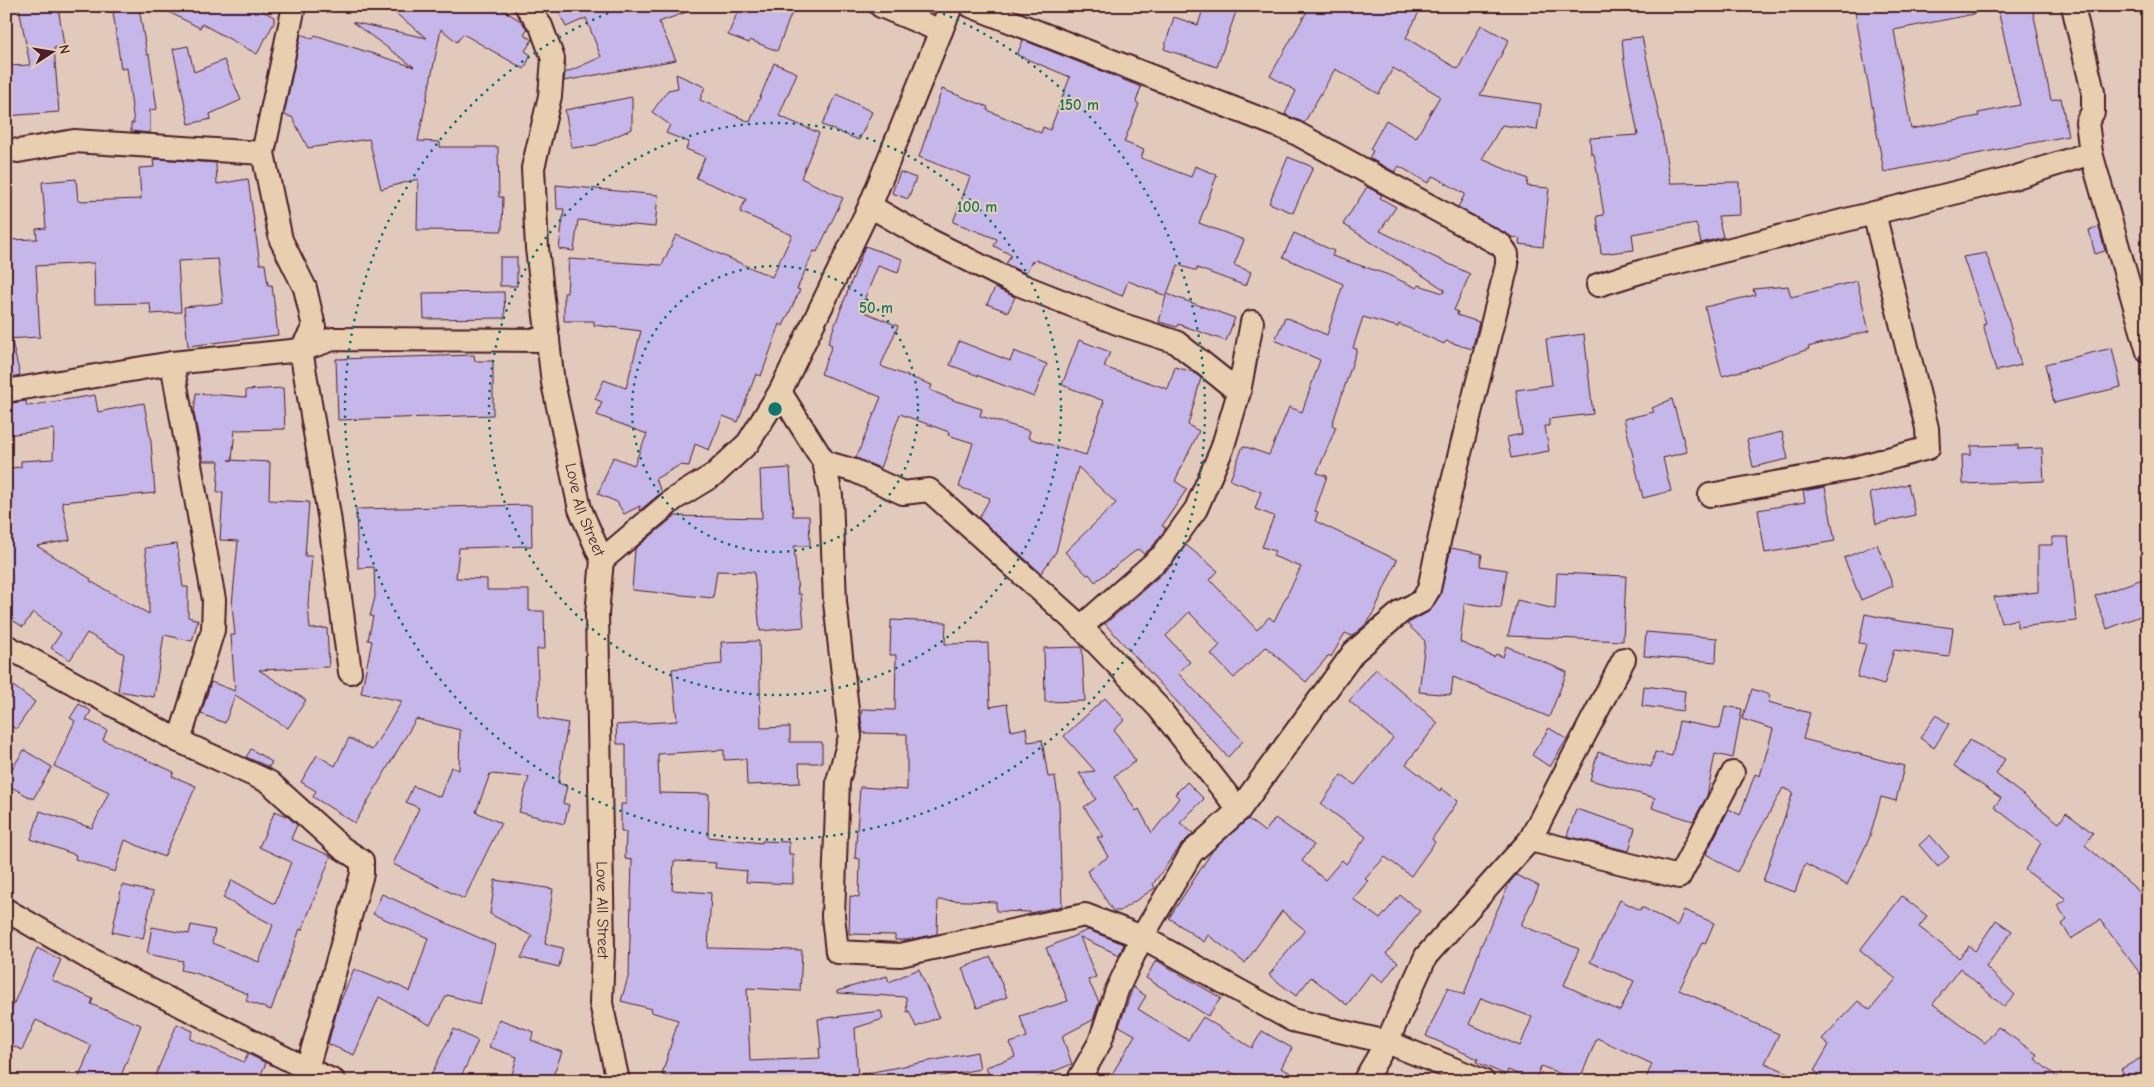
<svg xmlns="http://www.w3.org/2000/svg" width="2154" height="1087" viewBox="0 0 2154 1087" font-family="'Comic Neue',sans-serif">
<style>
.building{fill:#c5b7e9;stroke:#4a1f2b;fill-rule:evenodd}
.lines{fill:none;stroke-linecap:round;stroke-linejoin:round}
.street-casing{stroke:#4a1f2b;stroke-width:26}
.street{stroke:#e8cfb0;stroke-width:22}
.ring{fill:none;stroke:#0f766e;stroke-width:2.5;stroke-dasharray:2.5 5}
.labels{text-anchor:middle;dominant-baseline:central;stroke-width:4;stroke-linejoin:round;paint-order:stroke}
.street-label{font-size:16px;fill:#4a1f2b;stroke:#e8cfb0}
.centre{fill:#0f766e;stroke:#e8cfb0;stroke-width:2.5}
.ring-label{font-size:15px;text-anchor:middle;font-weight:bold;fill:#0f766e;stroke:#e8cfb0;stroke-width:4;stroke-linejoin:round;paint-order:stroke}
</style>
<rect width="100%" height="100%" fill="#e1cabb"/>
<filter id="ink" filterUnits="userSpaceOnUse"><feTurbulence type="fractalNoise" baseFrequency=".02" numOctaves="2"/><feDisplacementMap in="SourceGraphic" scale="10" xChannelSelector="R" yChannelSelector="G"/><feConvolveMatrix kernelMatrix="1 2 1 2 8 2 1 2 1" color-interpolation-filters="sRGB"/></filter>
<g filter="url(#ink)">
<!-- building -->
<g class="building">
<path d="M34,6H58L64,46L54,48L59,112L6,116V66L30,65L19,8Z"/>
<path d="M157,6H266L263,11L274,17V23L257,54L202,24L200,28Z"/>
<path d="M386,6H496L521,21L527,29L524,35L532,40L525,51L531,55L524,69L463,34L457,42L441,29L418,141L440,142V147H498L499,197H503L502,231L417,230L418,179L381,189L369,139L308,148L292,117L284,115L301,34L313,39L315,35L414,67L352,22L427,38Z"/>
<path d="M556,6H698V8L659,22L676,60L564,81L565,73L601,57L586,18L566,27Z"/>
<path d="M740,6H777L792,12L777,51L750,40L749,43L728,35Z"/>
<path d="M1204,6H1238L1217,67L1164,49L1174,17L1198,25Z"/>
<path d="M1310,6H1422L1406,38L1458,69L1481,25L1509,40L1480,95L1541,104L1537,130L1502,125L1482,159L1528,179L1527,186L1549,188L1543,247L1519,244L1520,239L1512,237L1458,207L1465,194L1433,176L1428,183L1399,166L1395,172L1369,158L1373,151L1370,149L1386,120L1416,138L1440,96L1393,68L1379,94L1335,69L1304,123L1285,114L1296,91L1270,76Z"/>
<path d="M1854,6H1973L1974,14L1894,30L1911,129L1979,116L1978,113L2020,105L1997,6H2032L2051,100L2061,98L2068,136L1884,172Z"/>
<path d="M139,8L147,55L149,54L157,109L150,110V133L131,131V123H134L127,68L121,69L113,12Z"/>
<path d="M1642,37L1661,125L1670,183L1739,182L1740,215L1718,216L1723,237L1701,243L1696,223L1632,234L1634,250L1601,254L1597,216L1604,215L1594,154H1591L1590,138L1638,135L1624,62L1622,39Z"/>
<path d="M1023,40L1141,87L1136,102L1139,104L1124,142L1144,150L1141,158L1191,177L1195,166L1217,175L1199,223L1244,240L1234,265L1251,272L1246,286L1197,268V271L1178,265L1167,294L1235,318L1226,341L1178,324L1177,327L1159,322L1166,296L1128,281L1122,296L1036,260L1034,262L1032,261L1026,273L1018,270L1006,264L1011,255L994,246L997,239L953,222L970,177L919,157L942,89L988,107L987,110L1041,133L1043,127L1050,130L1070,77L1017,55Z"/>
<path d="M188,46L194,72L224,60L241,100L210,114L211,119L189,124L173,49Z"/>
<path d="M774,63L797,73L779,116L819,133L801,178L843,198L817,252L814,251L797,289L800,290L783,326L780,324L761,376L756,374L738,422L723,416L709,450L695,444L689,466L680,465L655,479L662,492L639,511L640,506L624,514L617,502L598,494L613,457L634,465L647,434L597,415L602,402L595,399L604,380L626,388L641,331L594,325V321H564V293H567L569,259L662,265L676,235L772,277L792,235L740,212L746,199L696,178L705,157L686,149L689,142L666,133L670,125L652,112L668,90L678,88L676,74L705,87L700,100L750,122Z"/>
<path d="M837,94L872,112L859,140L822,125Z"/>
<path d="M632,97V129L596,145L572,148L565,110Z"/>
<path d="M1288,157L1313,167L1293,213L1269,203Z"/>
<path d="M157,159L216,163L217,184L248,179L260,264H265L268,285H272L278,335L188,346L184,307L223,303L218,259L178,261L181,312L151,314L150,303L95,304L94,263L36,266L40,337L6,339V240L37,239L36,229L46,228L42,182L76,179L78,201L141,199L139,168L154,167L153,160Z"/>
<path d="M900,172L916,178L908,199L892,193Z"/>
<path d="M556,185L658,195L655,227L578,220L574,251L559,249L564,209H557Z"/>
<path d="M1367,187L1382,195L1380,198L1396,207L1380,231L1470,274L1454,310L1458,312L1457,315L1479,322L1472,349L1446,341L1444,344L1399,324L1398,327L1363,317L1353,348L1357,349L1332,425L1336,427L1317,473L1327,476L1315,511L1318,512L1315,521L1397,560L1372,616L1366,624L1352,636L1345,633L1331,657L1329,655L1306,682L1266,647L1234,678L1211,654L1220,645L1189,612L1166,636L1190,662L1178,673L1243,741L1228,757L1105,624L1172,565L1186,545L1218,571L1210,580L1257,630L1269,617L1274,621L1301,567L1273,556L1275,551L1262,547L1274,516L1255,509L1261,492L1230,480L1243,446L1269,455L1289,407L1302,412L1320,360L1275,340L1285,317L1327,335L1343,284L1283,257L1294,233L1334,251L1332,256L1386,274L1417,288L1419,285L1443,293L1445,290L1343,224Z"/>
<path d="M2099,228L2105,251L2095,254L2089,230Z"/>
<path d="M865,246L902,259L898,273L878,266L860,310L898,326L881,365L883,367L932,385L930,390L956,401L982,409L980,416L1030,431L1028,438L1086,455L1104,401L1062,385L1079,340L1110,352L1104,367L1168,389L1175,367L1193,372L1201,378L1188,425L1199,431L1175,481L1187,489L1162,526L1166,528L1153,546L1144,554L1138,549L1095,582L1089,574L1087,575L1065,552L1116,503L1078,467L1056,552L1041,573L979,518L990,498L959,487L973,443L948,435L949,432L900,414L880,468L856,458L881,397L821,374L832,345L828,343Z"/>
<path d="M1986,253L2005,307L2021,365L1996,371L1983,324L1986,323L1963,257Z"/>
<rect x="500" y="257" width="17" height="29"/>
<path d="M1857,281L1869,331L1808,347L1809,349L1760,365V366L1722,376L1705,307L1755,295L1753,289L1788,286L1791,297Z"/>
<path d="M995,288L1015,297L1008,312L987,304Z"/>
<path d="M504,292L505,318L424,319L423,293Z"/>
<path d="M1584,334L1593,414L1549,419V426H1545L1549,451L1511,458L1507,437L1522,434L1516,390L1552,385L1546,339Z"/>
<path d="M959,341L1010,361L1014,351L1047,364L1034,397L950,365Z"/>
<path d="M6,342H12L20,375L6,378Z"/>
<path d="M2112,348L2121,387L2054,403L2045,364Z"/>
<path d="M474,355L475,361H493V415L338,420L336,359Z"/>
<path d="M283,388L285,429L235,430L232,460H228L270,462L269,500L309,502L305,556H312L308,605L310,629L327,628L329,667L259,670L306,700L288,728L235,695L225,723L201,714L211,682L235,691L231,635H235L232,605L238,541L220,540L223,492H217L219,461H203L194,413L196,393L246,397V390Z"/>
<path d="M95,395L98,412L144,403L151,442L155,493L62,502L70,540L37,546L91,579L90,581L149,614V579L145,548L177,544L183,587H188V617L198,620L192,641L164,635L154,697L118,691L124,654L87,633L70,660L51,648L61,633L33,612L23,627L6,616V472L10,471V468L21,467V461L53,459L54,429L6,435V404L26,401L27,406Z"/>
<path d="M1672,399L1687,452L1663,458L1671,491L1643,498L1624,419L1654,412L1652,408Z"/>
<path d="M1782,432L1788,459L1753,467L1747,440Z"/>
<path d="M2018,445V449L2042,448L2044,481L1963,484L1962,455H1971V446Z"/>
<path d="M790,468L793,516H809L810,546H794L798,594H801L804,627L760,631L754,572L717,571L713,598L632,590L635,549L675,516L762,518L760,470Z"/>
<path d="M1908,484L1915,515L1876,524L1870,493Z"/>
<path d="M1825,487L1835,541L1765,553L1758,510L1805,502L1803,491Z"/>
<path d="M531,505L532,546L459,548L456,578L487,579V590H529V611H544L545,649H537L539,718L568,723L558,783L567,786L563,803L569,805L564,824L519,812L529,777L490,774L476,812L501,823L464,899L393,864L419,808L406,802L413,786L440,797L451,767L459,770L460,730L416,719L355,823L313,797L316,791L301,782L317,755L335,766L349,738L372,750L402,701L361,693L372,641L368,640L373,616H370L375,597L374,567L358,568L356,509Z"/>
<path d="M2052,537H2068L2077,621L2017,627V619L2001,623L1994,597L2038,592V545H2052Z"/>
<path d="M1877,544L1893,586L1861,600L1844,558Z"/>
<path d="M1451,548L1482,554L1480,566L1507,570L1501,608L1465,603L1460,642L1494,657L1496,654L1503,657L1506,646L1567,672L1549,717L1453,677L1451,695L1419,692L1425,641L1407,624L1428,612L1440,596Z"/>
<path d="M1557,573L1626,576L1623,641L1508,636L1517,600L1555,609Z"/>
<path d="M2148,577V613L2107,629L2095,596Z"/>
<path d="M1865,614L1899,621L1953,628L1949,657L1894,650L1884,685L1857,677L1866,644L1859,643Z"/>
<path d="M891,620L946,622L945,644L988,643L990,707L1007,704L1011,731L1026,728L1028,742L1042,740L1048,777L1055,776L1059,804L1062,906L1030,913V912L996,911V902L938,900L937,934L907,940H895V935L849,934L850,896L859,897L860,859L855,858L860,787L907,790V734L863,733L861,719L862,709L895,710L896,655H890Z"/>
<path d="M1646,632L1717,638L1716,662L1644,656Z"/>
<path d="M759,641L761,728L790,727V742H822V763H799L800,783L747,785L746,759L724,760V750L658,754L659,793L709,794L708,837L762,843V841L789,842V854H793V884L746,882L747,871L715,868L716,863L674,861L672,890L711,893L708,948L802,950L800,991L747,988L750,1061L820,1058L819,1048H821L818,1019L881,1011L883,1019L855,1028L858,1079L681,1081L662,1075L678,1020L651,1012L652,1009L621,1001L629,974L632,860L625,859L626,832H621V804H626V744H617L616,725L677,721L672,669L722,664L721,642Z"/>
<path d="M1082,647L1085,701L1045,702L1044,648Z"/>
<path d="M1376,669L1438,723L1406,764L1440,791L1441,788L1458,801L1432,839L1435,842L1411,876L1385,857L1365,879L1368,881L1353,899L1380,919L1400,895L1420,911L1386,954L1398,962L1383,982L1371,973L1347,1005L1311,977L1296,996L1269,975L1305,930L1282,911L1245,963L1208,935L1204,942L1169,918L1213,850L1248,819L1265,832L1275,818L1314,845L1302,861L1325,880L1342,860L1346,864L1366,837L1321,804L1341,775L1355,785L1393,738L1349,701Z"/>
<path d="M13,686L35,702L16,729L6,723V696Z"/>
<path d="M1644,686L1685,691L1683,711L1642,706Z"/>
<path d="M1752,689L1770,695L1768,702L1810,713L1803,739L1904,766L1896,801L1881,797L1869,839L1847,885L1805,864L1795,892L1763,881L1793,792L1783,788L1737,872L1706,854L1729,809L1740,815L1755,774L1760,776L1773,729L1742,719Z"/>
<path d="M1105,698L1125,720L1114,730L1136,761L1114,776L1136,811L1139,809L1152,833L1179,798L1175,794L1187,782L1204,799L1180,823L1193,833L1181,845L1153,884L1155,888L1120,911H1113L1087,871L1108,857L1097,837H1104L1084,807L1096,799L1079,773L1095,771L1064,736Z"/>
<path d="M79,704L91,711L86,720L107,730L103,740L174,772L172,776L196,786L164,857L125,840L115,872L75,859L76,855L31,839L40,811L92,828L109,792L54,766L75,721L70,718Z"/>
<path d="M1725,706L1742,709L1733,758L1715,754L1707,796L1693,821L1652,808L1655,798L1590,780L1598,752L1651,767L1655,752L1672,756L1679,721L1720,729Z"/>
<path d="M1936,715L1949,724L1934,748L1920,738Z"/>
<path d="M1549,728L1567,739L1550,767L1532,755Z"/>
<path d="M1969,740L2005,759L1996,774L2059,823L2066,813L2093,833L2085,845L2148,899V984L2100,920L2071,939L2062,924L2067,920L2057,905L2066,899L2025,870L2041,843L1994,807L2001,798L1954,766Z"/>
<path d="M251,749L272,762L269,767L246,757Z"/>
<path d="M24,750L52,767L33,799L6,784V778Z"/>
<path d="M1576,809L1635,828L1629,851L1567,836Z"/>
<path d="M275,811L287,816L297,825L291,839L331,856L302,930L300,929L271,1010L246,1001L248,994L198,974L181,970L183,961L147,954L152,927L189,934L191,925L215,930L212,943L259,962L273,925L223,898L232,880L275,904L291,862L259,847Z"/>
<path d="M1930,835L1949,857L1938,867L1919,845Z"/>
<path d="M1516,875L1539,886L1521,925L1579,949L1564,985L1620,1011L1634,981L1590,962L1620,900L1640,910L1642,907L1677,926L1684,910L1714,923L1705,944L1702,943L1679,990L1779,1034L1765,1063L1807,1081H1645L1652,1064L1597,1038L1579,1081L1541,1066L1535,1081H1533L1508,1070L1506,1075L1476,1062L1478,1059L1426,1036L1448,987L1464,995L1481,946L1510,882ZM1481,998L1532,1017L1520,1046L1469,1024Z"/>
<path d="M495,880L553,889L545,944L563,948L559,967L521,958L532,936L490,914Z"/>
<path d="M122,885L153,892L143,939L112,932Z"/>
<path d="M382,894L495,945L480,1004L447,995L430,1025L379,997L354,1055L328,1044L338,1007L354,969L391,984L392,982L410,992L428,938L373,914Z"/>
<path d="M1902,896L1927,916L1919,927L1959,958L1969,946L1975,951L1996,920L2012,931L1986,967L2015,995L2004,1007L1960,968L1933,1004L1985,1043L1998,1027L2038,1055L2035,1059L2062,1081H1814L1819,1074L1814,1071L1829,1045L1822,1039L1858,1001L1870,1010L1896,979L1860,950Z"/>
<path d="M1088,930L1124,944L1119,955L1080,937L1096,977L1088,980L1099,1002L1093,1020L1062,1036L1072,1064L1030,1081H991L986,1067L1015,1057L1010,1043L1027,1037L1020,1016L1068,1001L1046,948Z"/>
<path d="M37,948L61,960L52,980L93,999L91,1004L141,1025L119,1081H88L79,1077L91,1046L36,1020L22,1050L6,1043V1008L11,1010Z"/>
<path d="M991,957L1007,997L977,1008L962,968Z"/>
<path d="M1156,960L1221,998L1208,1016L1146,978Z"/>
<path d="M919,969L939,1017L916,1027L909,1011L907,1012L906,997L837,993V991L887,976L889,982Z"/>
<path d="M1133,987L1146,996L1138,1009L1188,1040L1203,1017L1252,1048L1262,1031L1292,1048L1281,1068L1307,1081H1247L1229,1071L1223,1081H1210L1195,1072L1190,1081H1108L1135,1035L1119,1026Z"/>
<path d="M499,1019L534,1032L531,1040L562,1052L551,1081H510L517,1057L489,1047Z"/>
<path d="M177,1024L193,1031L190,1039L244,1062L248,1054L266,1063L258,1081H153Z"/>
<path d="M454,1029L478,1041L459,1081H428Z"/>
<path d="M977,1052L980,1069L919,1081H863L862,1074Z"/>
<path d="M2148,1054V1081H2128L2121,1069Z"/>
</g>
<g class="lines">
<!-- street casing -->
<g class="street-casing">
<g id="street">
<path d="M294,6L263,153L281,240L305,288L314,327L301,350L329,515L350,672"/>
<path id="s1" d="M526,6L541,26L553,59L550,96L533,168L537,248L553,383L580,509L602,560L597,614L603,948L601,1003L618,1081"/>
<path d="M881,6L941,31"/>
<path d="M6,149L18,151L74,141L263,153"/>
<path d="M2091,153L2148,352"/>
<path d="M870,206L927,239L1013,282L1117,323L1176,342L1239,392"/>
<path d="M1874,213L2010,179L2091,153L2087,122L2093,112V92L2073,6"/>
<path d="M1598,285L1643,271L1874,213L1927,428L1928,448L1851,469L1710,495"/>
<path d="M6,391L172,363"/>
<path d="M780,392L824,462L831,496L835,602L850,737L838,781L833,916L837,952L900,955L1085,915L1142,937L1192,852L1239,810L1354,652L1402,611L1422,601L1429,589L1445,513L1507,265V254L1501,245L1294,132L971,6"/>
<path d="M824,462L855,471L903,493L929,490L1081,627"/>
<path d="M602,560L674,499L715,474L748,443L780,392L870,206L951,6"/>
<path d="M6,646L179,741L269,782L342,848L362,861V874L307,1069L334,1081"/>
<path d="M179,741L213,630L214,600L172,363L301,350L333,339L548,340"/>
<path d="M1239,810L1158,707L1081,627L1163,555L1196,509L1222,449L1239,392L1252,322"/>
<path d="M1530,840L1679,877L1733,773"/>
<path d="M6,910L99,964L307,1069"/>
<path d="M1078,1081L1100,1042L1117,990L1142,937L1292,1020L1387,1042L1483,1081"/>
<path d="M1364,1081L1387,1042L1426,956L1530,840L1624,659"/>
</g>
</g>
<!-- street -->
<use href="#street" class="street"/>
</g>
</g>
<!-- distance rings -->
<g class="ring">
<circle cx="775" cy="409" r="143"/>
<circle cx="775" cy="409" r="286"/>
<path d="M929 8A430 430 0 1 1 621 8"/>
</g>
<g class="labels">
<!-- street labels -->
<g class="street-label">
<text stroke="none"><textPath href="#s1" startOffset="518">Love All Street</textPath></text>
<text stroke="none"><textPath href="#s1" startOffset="922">Love All Street</textPath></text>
</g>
</g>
<circle cx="775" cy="409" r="8" class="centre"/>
<g class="ring-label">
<text x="1079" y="110">150 m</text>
<text x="977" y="212">100 m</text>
<text x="876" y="313">50 m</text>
</g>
<!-- margin -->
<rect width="2154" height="1087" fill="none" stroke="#e8cfb0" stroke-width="25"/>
<rect x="12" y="12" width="2129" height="1062" fill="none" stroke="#4a1f2b" stroke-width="2" filter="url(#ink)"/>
<!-- north arrow -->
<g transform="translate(52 52) rotate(78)" stroke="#e8cfb0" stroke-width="4" paint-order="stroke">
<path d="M0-4L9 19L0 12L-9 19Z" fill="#4a1f2b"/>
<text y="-8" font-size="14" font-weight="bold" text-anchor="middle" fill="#4a1f2b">N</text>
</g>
</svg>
